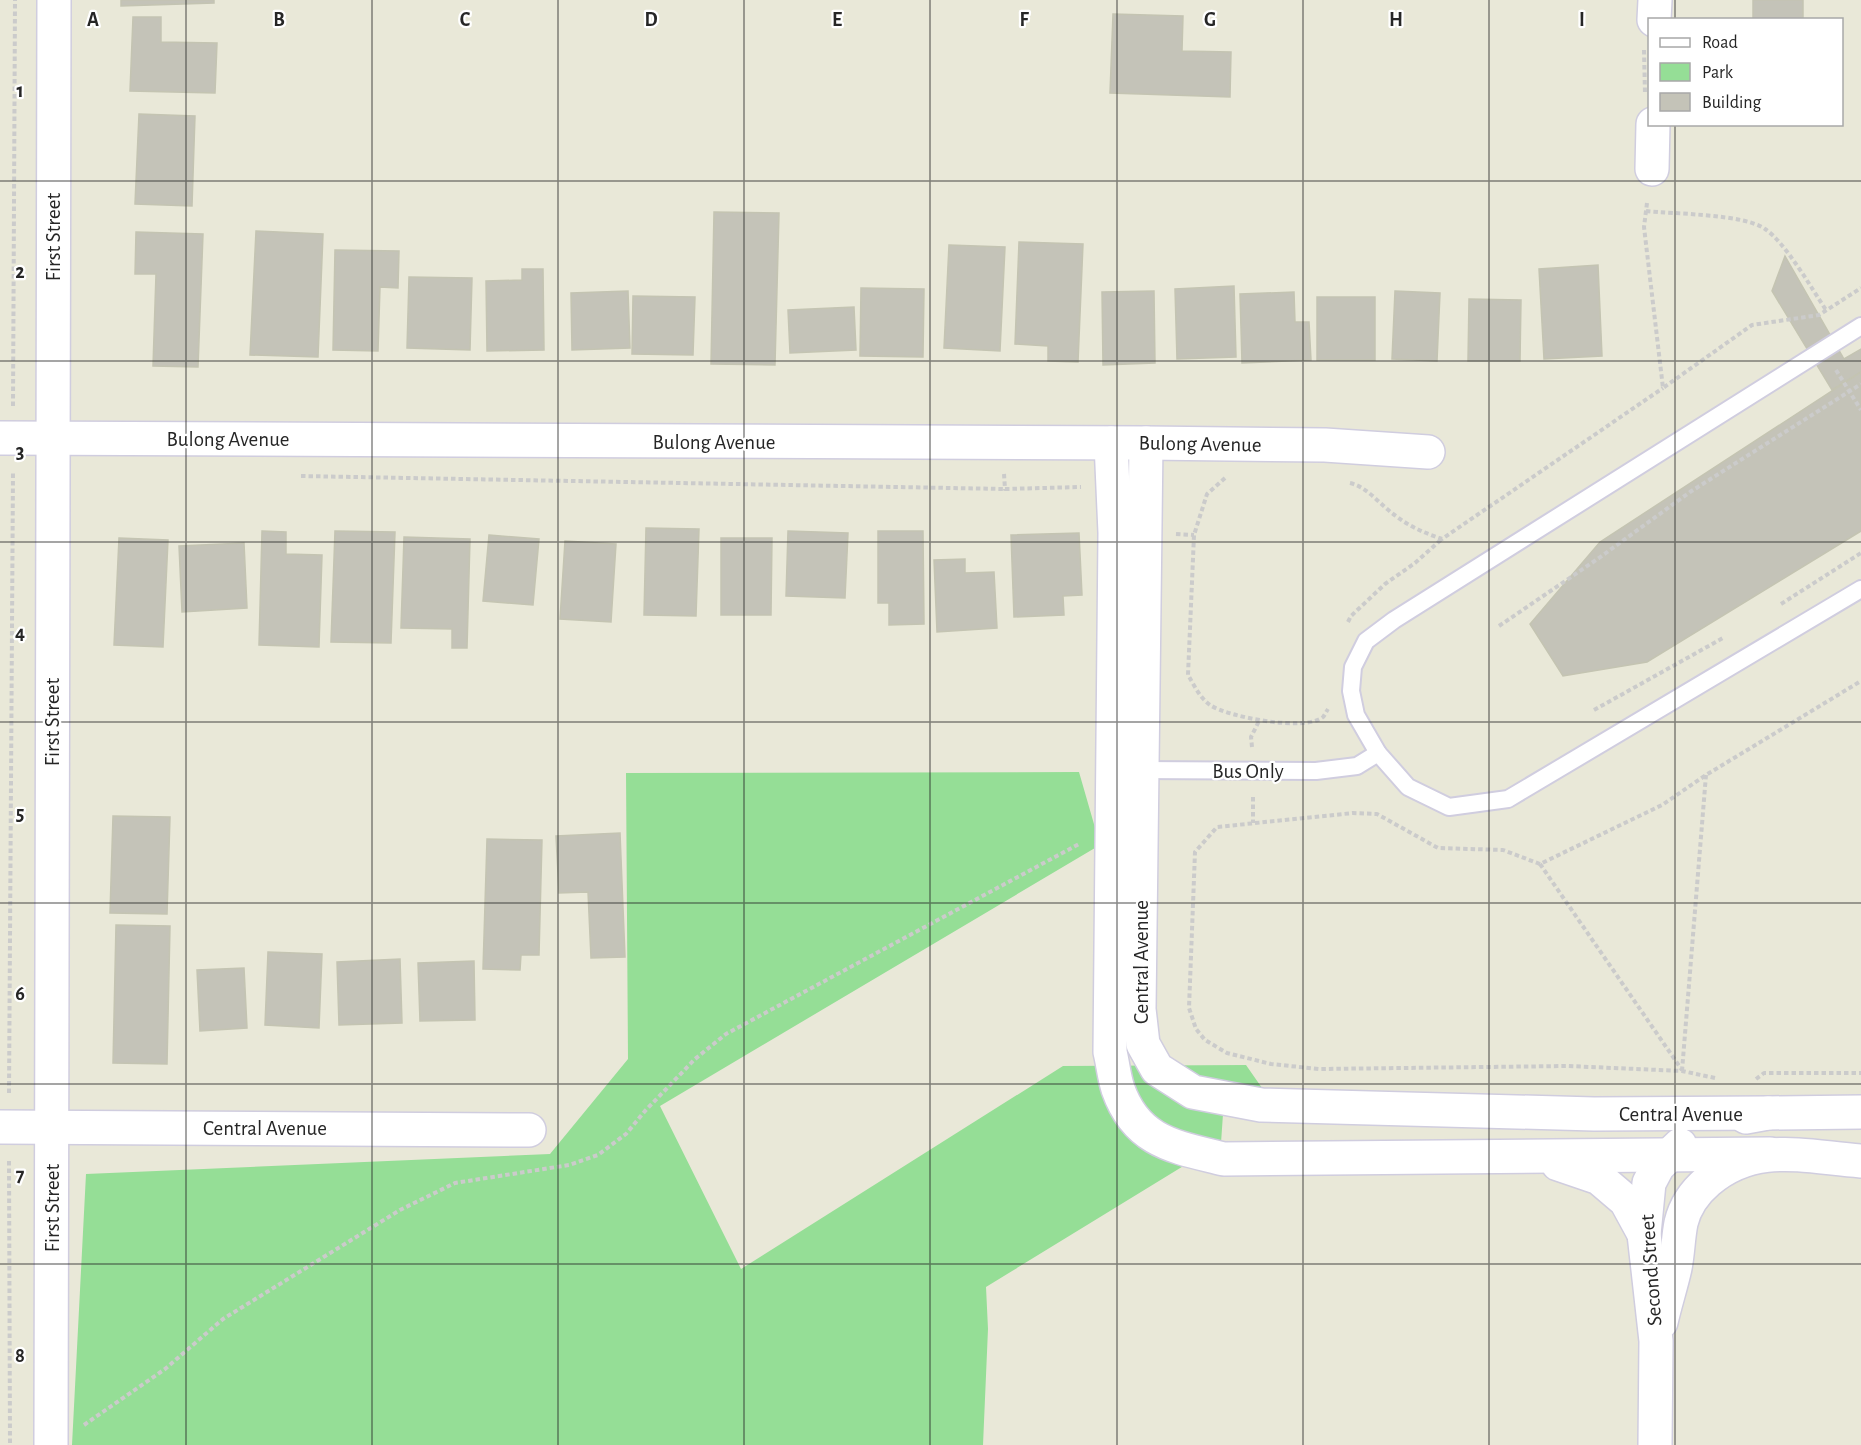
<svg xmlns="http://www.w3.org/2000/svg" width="1861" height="1445" viewBox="0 0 1861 1445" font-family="'Alegreya Sans',sans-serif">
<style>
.green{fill:#95de96}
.building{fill:#c4c3b8;stroke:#c4c4b2;stroke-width:1.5}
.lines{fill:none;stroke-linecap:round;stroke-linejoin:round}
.lane-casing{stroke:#d0cddf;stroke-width:20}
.street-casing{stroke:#d0cddf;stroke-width:36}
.secondary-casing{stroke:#d0cddf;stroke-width:36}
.path{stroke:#cbcbcb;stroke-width:4;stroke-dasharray:4.5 3;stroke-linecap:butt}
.lane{stroke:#fff;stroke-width:16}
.street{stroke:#fff;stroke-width:33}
.secondary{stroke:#fff;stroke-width:33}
.grid{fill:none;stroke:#262626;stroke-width:1.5;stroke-opacity:0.55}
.labels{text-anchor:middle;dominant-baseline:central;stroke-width:4.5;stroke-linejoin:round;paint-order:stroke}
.street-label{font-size:21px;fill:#262626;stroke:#fff}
.grid-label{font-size:20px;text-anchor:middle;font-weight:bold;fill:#262626;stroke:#fff;stroke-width:4.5;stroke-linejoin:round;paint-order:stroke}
</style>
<rect width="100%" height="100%" fill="#e9e8d8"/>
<!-- green -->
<path class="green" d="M1079,772L1100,845L660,1106L741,1269L1063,1066L1246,1065L1269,1098L1223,1114L1221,1143L986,1287L988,1329L983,1445H72L86,1174L550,1154L628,1059L626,773Z"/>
<!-- building -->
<g class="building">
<path d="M121,0H214V3L121,6Z"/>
<rect x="1753" y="0" width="50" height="20"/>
<path d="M1113,14L1183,16L1182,51L1231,52L1230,97L1110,93Z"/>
<path d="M133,17H161V42L217,43L215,93L130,91Z"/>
<path d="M139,114L195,116L192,206L135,204Z"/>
<path d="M714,212L779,213L775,365L711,364Z"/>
<path d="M256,231L323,234L318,357L250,355Z"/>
<path d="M136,232L203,234L198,367L153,366L156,274H135Z"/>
<path d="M1019,242L1083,244L1078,362L1048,361V346L1015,344Z"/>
<path d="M949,245L1005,247L1000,351L944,348Z"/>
<path d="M335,250L399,251L398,288L380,287L378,351L333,350Z"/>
<path d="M1785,256L1844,359L1861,349V372L1832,390L1772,291Z"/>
<path d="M1598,265L1602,356L1544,359L1539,269Z"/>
<path d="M522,269H543L544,350L487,351L486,281L522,280Z"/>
<path d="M409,277L472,278L470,350L407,348Z"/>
<path d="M1234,286L1236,357L1177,359L1175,289Z"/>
<path d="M861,288L924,289L923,357L860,356Z"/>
<path d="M628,291L630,348L572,350L571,293Z"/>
<path d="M1154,291L1155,363L1103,365L1102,292Z"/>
<path d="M1395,291L1440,293L1437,361L1392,359Z"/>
<path d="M1294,292L1295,322H1309L1311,360L1242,363L1240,294Z"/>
<path d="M633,296L695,297L693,355L632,354Z"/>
<rect x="1317" y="297" width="58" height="63"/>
<path d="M1469,299L1521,300L1520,361H1468Z"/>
<path d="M854,307L856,350L790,353L788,310Z"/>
<path d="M1861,372V531L1647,662L1563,676L1530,624L1600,542Z"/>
<path d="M646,528L699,529L696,616L644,615Z"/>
<path d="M262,531L286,532V554L322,555L319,647L259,645Z"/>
<path d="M335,531L395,532L391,643L331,642Z"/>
<path d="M788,531L848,533L845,598L786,596Z"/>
<path d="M878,531H923L924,624L889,625V603H878Z"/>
<path d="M1079,533L1082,595L1063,596L1064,615L1014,617L1011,535Z"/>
<path d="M489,535L539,539L533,605L483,601Z"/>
<path d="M404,537L470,539L467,648H452V629L401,628Z"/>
<path d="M119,538L168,540L163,647L114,645Z"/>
<path d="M721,538H772L771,615H721Z"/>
<path d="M565,541L616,544L611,622L560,619Z"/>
<path d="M244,543L247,608L182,612L179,546Z"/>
<path d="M965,559V573L994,572L997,628L937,632L934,560Z"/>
<path d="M113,816L170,817L167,914L110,913Z"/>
<path d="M620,833L625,957L591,958L588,892L559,893L556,836Z"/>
<path d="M487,839L542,840L539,955H521L520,970L483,969Z"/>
<path d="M116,925L170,926L167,1064L113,1063Z"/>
<path d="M268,952L322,954L319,1028L265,1025Z"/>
<path d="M400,959L402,1023L339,1025L337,962Z"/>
<path d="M474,961L475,1020L420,1021L418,963Z"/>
<path d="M244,968L247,1028L200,1031L197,970Z"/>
</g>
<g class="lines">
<!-- lane casing -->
<g class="lane-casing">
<g id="lane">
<path d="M1861,326L1394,620L1366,641L1353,667L1351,691L1356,715L1378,753L1408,787L1449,807L1508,799L1861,589"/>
<path d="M1137,770L1316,771L1357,766L1378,753"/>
</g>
</g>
<!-- street casing -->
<g class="street-casing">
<g id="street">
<path d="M1654,20L1655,0"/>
<path d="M1652,169L1653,124"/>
<path d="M0,438L1146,443L1325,445L1428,452"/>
<path d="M0,1127L529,1130"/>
</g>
</g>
<!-- secondary casing -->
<g class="secondary-casing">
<g id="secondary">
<path d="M1111,443L1115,533L1110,1052C1113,1064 1114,1077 1118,1089C1137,1143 1176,1147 1224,1159L1770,1154"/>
<path d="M1146,443L1139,1009L1143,1044L1157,1069L1193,1092L1261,1105L1594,1114L1768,1113"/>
<path d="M1746,1117L1768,1113L1861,1112"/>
<path d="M1558,1164L1599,1178L1626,1201L1644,1234"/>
<path d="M1661,1322C1665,1304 1671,1286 1675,1268C1678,1253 1678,1238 1681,1223C1685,1206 1695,1192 1708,1181C1755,1141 1805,1157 1861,1161"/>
<path d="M51,1445L54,0"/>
<path d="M1655,1445L1656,1341L1644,1234L1649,1183L1658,1166L1680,1145"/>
</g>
</g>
<!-- path -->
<g class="path">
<path d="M1644,50L1645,94"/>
<path d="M1647,203L1644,227L1663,388L1752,325L1819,315L1861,288"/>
<path d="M1646,211C1674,214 1745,214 1765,229C1785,242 1812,289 1826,310"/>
<path d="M1836,370L1861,410"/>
<path d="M13,406L15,0"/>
<path d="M1004,474L1005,489L1081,487"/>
<path d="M301,476L1005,489"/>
<path d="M1225,478L1207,494L1194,535L1188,675C1194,685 1200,698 1210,705C1228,717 1305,732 1323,717C1325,715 1326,712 1328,709"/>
<path d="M1350,483C1368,487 1381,506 1396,516C1410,527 1425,533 1442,539L1663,388"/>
<path d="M1176,534L1194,535"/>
<path d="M1781,604L1861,553"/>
<path d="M1348,622L1351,616L1385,584L1415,563L1442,539"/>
<path d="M1499,626L1599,558L1690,492L1861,384"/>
<path d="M1594,710L1723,638"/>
<path d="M1252,747L1251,737L1260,719"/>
<path d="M1253,797V823"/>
<path d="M1540,864L1682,1070"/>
<path d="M1682,1071L1706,775"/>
<path d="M1715,1078L1682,1071L1568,1066L1319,1069L1271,1064L1227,1053L1205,1040L1196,1029L1189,1008L1195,852L1217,827L1353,813L1377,814L1438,848L1503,850L1540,864L1662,805L1706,775L1861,681"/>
<path d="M1756,1079L1764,1073H1861"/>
<path d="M9,1093L13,471"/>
<path d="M9,1161L10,1445"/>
<path d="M84,1425L165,1369L223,1319L400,1210L455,1183L569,1165L598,1155L626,1134L645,1111L695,1059L726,1034L1079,844"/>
</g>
<!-- lane -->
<use href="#lane" class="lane"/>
<!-- street -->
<use href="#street" class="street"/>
<!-- secondary -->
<use href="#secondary" class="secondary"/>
</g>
<!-- grid -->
<path class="grid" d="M186,0V1445M372,0V1445M558,0V1445M744,0V1445M930,0V1445M1117,0V1445M1303,0V1445M1489,0V1445M1675,0V20M1675,124V1445M0,181H1861M0,361H1861M0,542H1861M0,722H1861M0,903H1861M0,1084H1861M0,1264H1861"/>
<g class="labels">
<!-- street labels -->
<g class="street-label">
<text transform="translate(53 237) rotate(-90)">First Street</text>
<text x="228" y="439">Bulong Avenue</text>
<text x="714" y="442">Bulong Avenue</text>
<text transform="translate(1200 444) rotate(1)">Bulong Avenue</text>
<text transform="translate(52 722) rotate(-90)">First Street</text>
<text x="1248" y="771">Bus Only</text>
<text transform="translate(1141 962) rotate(-90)">Central Avenue</text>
<text x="1681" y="1114">Central Avenue</text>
<text x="265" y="1128">Central Avenue</text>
<text transform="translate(52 1208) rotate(-90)">First Street</text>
<text transform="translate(1651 1270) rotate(-94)">Second Street</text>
</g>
</g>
<g class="grid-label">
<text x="93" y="26">A</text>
<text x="279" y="26">B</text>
<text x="465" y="26">C</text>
<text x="651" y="26">D</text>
<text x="837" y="26">E</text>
<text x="1024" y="26">F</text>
<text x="1210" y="26">G</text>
<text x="1396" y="26">H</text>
<text x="1582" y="26">I</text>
<text x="20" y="97">1</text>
<text x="20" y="278">2</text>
<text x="20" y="458">3</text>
<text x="20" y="639">4</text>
<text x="20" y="820">5</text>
<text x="20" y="1000">6</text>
<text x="20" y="1181">7</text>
<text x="20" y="1362">8</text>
</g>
<!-- legend -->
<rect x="1648" y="18" width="195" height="108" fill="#ffffff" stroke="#a8a8a8" stroke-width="1.5"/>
<rect x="1660" y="38" width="30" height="9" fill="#ffffff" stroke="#a8a8a8" stroke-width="1.5"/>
<text x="1702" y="48" font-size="18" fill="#262626">Road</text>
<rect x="1660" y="63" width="30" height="18" fill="#95de96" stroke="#a8a8a8" stroke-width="1.5"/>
<text x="1702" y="78" font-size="18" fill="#262626">Park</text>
<rect x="1660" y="93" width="30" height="18" fill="#c4c3b8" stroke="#a8a8a8" stroke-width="1.5"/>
<text x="1702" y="108" font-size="18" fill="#262626">Building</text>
</svg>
